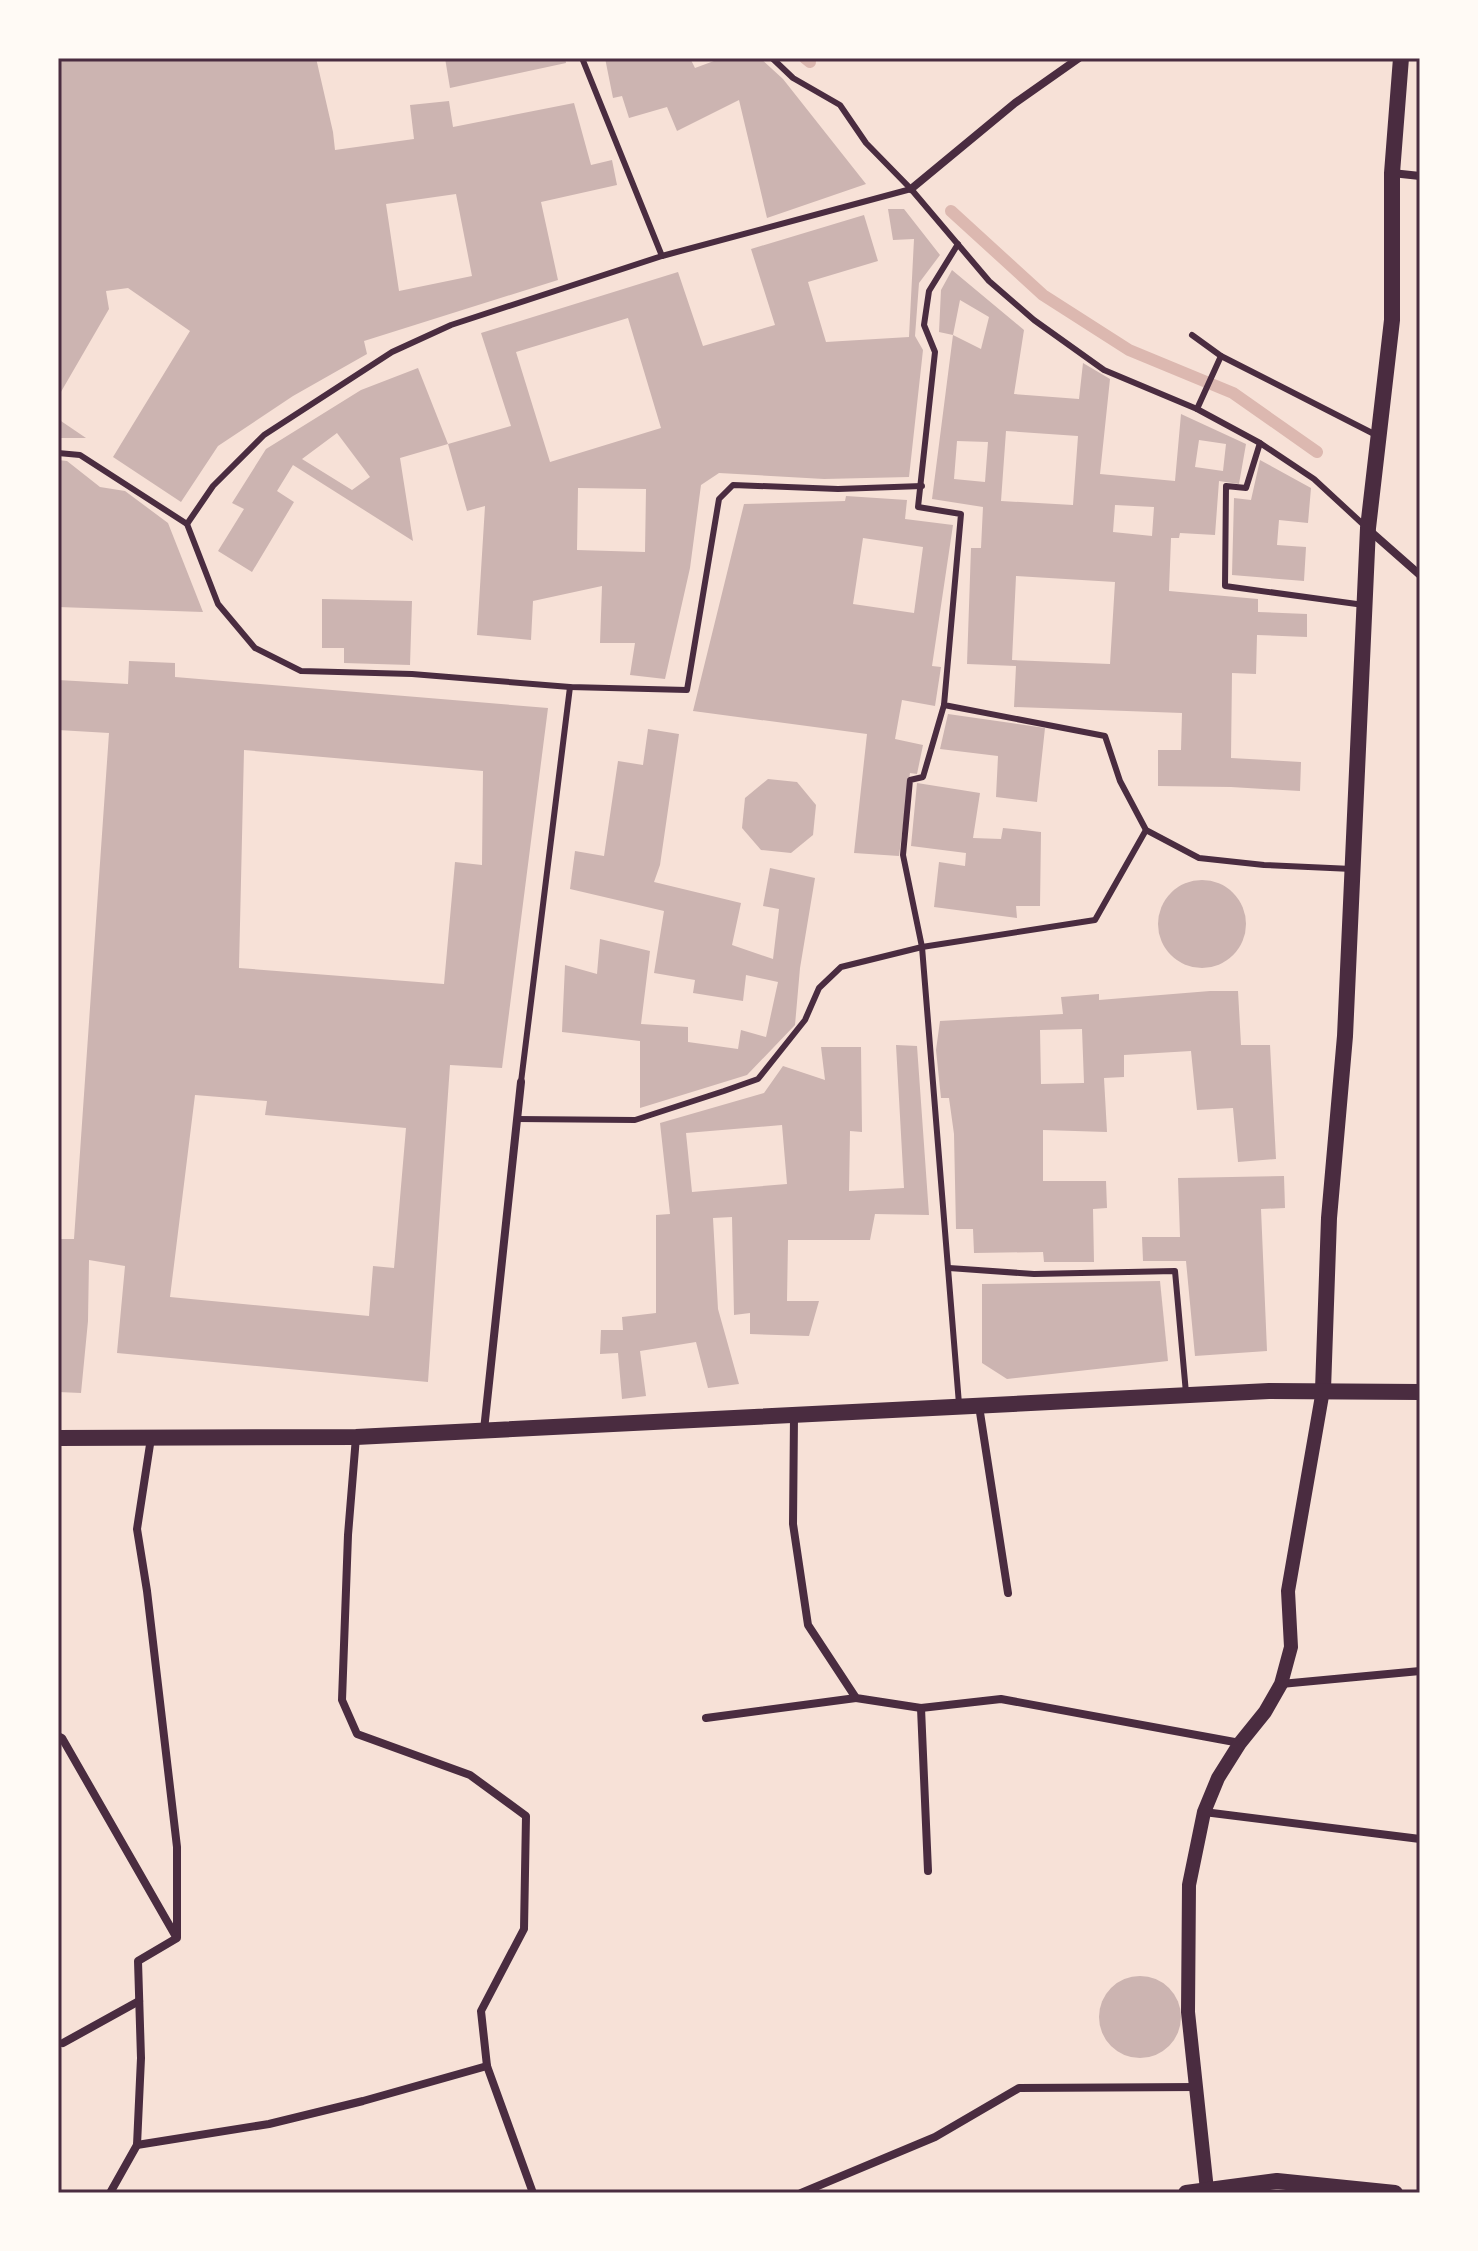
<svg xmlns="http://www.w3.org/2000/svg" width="1478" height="2251" viewBox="0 0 1478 2251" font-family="Cabin,sans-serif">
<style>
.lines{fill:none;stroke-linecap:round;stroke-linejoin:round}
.stream{stroke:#dcb8b0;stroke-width:12}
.building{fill:#ccb4b1;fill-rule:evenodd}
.service{stroke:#4a2c40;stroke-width:6}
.minor{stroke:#4a2c40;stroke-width:8}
.tertiary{stroke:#4a2c40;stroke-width:14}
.secondary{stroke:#4a2c40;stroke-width:16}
.neatline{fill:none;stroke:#4a2c40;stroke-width:3}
</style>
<rect width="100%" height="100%" fill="#f7e1d7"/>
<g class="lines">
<!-- stream -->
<g class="stream">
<path d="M805,58L810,62"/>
<path d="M951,211L1043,295L1129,350L1233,393L1317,452"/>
</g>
</g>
<!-- building -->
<g class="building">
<path d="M58,58H316L333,132L335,150L414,139L410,105L449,101L453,127L574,103L591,165L612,160L617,185L541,202L558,280L364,341L367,354L293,396L218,446L181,502L113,457L190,331L128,288L106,291L109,309L58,397ZM456,194L472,276L399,291L386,204Z"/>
<path d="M445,58H565L566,63L450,88Z"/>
<path d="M605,58H690L695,68L722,58H760L783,79L866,184L767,218L739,100L677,131L667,107L629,118L622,96L613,98Z"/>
<path d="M888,209H904L940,255L919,283L915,336L923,350L909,477L824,479L719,473L701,485L690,568L665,679L630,675L635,643H600L602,586L533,601L531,640L477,635L485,506L467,511L448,444L511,426L481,333L678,272L703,346L775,325L751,249L864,215L878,261L808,282L826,342L909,337L914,239L893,240ZM628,318L661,428L550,462L516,352ZM578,488L646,489L645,552L577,550Z"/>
<path d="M952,270L1024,330L1014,394L1079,399L1083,363L1110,379L1100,474L1175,481L1181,414L1246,444L1239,484L1219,481L1215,535L1180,533L1179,538H1171L1169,591L1258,599V612L1307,614V637L1257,635L1256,674L1232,673L1231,758L1301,762L1300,791L1231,787L1158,786V750H1181L1182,713L1014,707L1016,666L967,664L971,548H981L983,507L932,499L953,335L981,349L989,317L960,300L953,335L939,332L941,290ZM1006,431L1078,436L1073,505L1001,501ZM1199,440L1226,444L1223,471L1195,467ZM957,441L988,442L985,482L954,479ZM1115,505L1154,507L1152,536L1113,532ZM1016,576L1115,582L1110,664L1012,660Z"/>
<path d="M418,368L448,444L400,458L413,541L293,465L277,491L294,502L252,572L218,551L244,509L232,503L266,449L361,390ZM337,433L370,477L352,490L302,459Z"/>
<path d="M58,419L86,438H58Z"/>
<path d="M58,460L67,461L100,487L125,491L168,523L203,612L58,607Z"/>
<path d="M1260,460L1311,488L1308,523L1279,520L1277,545L1306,547L1304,581L1232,575L1234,498L1251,500Z"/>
<path d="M846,496L907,500L905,519L953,525L932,666L941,667L935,706L902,700L895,739L923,745L917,774L910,773L899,856L854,853L867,734L693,711L744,504L845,501ZM863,538L923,547L914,613L853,604Z"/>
<path d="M322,599L412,601L410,665L344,663V648H322Z"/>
<path d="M129,661L175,663V677L548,708L502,1068L450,1065L428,1382L117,1353L125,1266L89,1260L88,1321L81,1393L58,1392V1239H74L109,733L58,730V680L128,684ZM244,750L483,771L482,865L455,862L444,984L239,968ZM195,1095L267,1101L265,1115L406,1128L394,1268L373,1266L369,1316L170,1297Z"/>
<path d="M948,714L1045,728L1037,802L996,797L998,756L940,749Z"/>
<path d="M648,729L679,734L660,865L654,882L741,903L732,945L773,959L779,909L763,906L770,868L815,878L800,968L795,1025L747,1075L640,1108V1041L562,1032L565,965L597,974L600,939L650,951L641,1024L688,1027V1042L738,1049L741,1030L766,1037L778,982L746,975L743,1001L693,993L695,980L654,973L664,911L570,889L575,851L604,856L618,761L643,765Z"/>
<path d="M768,779L797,782L816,805L813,835L791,853L761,850L742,828L745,798Z"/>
<path d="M917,783L980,793L973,838L1001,839L1003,828L1041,832L1040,906H1016L1017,918L934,907L939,862L965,866L966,853L911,846Z"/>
<circle cx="1202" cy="924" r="44"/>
<path d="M1210,991H1238L1241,1045H1270L1276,1159L1238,1162L1233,1108L1197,1110L1191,1051L1124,1055V1077L1104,1078L1107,1132L1043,1130V1181H1106L1107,1208L1093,1209L1094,1262H1044L1043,1252L974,1253L973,1229H956L954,1134L949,1098H941L936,1050L940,1021L1063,1014L1061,997L1099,994V1000ZM1082,1029L1084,1083L1041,1084L1040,1030Z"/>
<path d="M896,1045L917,1046L929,1215L875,1214L870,1240H788L787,1301H819L809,1336L750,1334V1313L734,1315L732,1217L713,1218L718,1309L739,1384L708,1388L696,1342L640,1351L646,1396L622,1399L618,1353L600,1354L601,1330H623L622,1317L656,1313V1215L670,1214L660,1123L764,1093L783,1066L825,1080L821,1047H861L862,1132L850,1131L849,1191L904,1188ZM782,1125L787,1184L692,1192L686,1133Z"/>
<path d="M1284,1176L1285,1208L1261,1209L1267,1351L1195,1356L1186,1261H1143L1142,1237H1180L1178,1178Z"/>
<path d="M1160,1281L1168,1361L1007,1379L982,1363V1284Z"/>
<circle cx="1140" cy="2017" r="41"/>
</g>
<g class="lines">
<!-- service -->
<g class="service">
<path d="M582,58L662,256"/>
<path d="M772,58L793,78L840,105L866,143L911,189L989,281L1034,320L1104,370L1197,409L1260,443L1314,479L1366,527"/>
<path d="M958,244L929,291L924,325L935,352L918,507L961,514L944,705L1105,736L1120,781L1146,830L1199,858L1264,865L1352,869"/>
<path d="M1192,335L1221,356L1378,436"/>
<path d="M1197,409L1221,356"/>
<path d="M1260,443L1246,488L1226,486L1225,586L1364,605"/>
<path d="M58,453L80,455L187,524L218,604L255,648L301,671L412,674L570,687L687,690L719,499L733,485L838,489L922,486"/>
<path d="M187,524L213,486L264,435L392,352L451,325L662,256L911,189"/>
<path d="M944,705L923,777L910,780L903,855L922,947L959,1404"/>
<path d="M521,1082L570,687"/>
<path d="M517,1119L635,1120L724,1091L758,1079L805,1020L819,988L841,967L922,947L1095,920L1146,830"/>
<path d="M949,1268L1034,1274L1175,1271L1186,1393"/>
</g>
<!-- minor -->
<g class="minor">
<path d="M1392,173L1420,176"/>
<path d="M911,189L1015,103L1079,58"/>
<path d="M1370,531L1420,575"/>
<path d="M979,1406L1008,1593"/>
<path d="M794,1416L793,1524L808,1625L856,1698L921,1708L1001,1699L1240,1743"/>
<path d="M484,1430L521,1082"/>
<path d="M356,1437L348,1535L342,1700L357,1734L470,1775L526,1816L524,1929L481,2011L487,2066L533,2193"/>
<path d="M1281,1684L1420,1671"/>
<path d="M921,1708L928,1871"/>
<path d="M706,1718L856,1698"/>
<path d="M58,1736L62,1738L175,1935"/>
<path d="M1204,1812L1420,1839"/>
<path d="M63,2043L139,2001"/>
<path d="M137,2145L269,2124L363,2101L487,2066"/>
<path d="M110,2193L137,2145L141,2058L138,1961L177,1938V1847L147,1591L137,1529L151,1438"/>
<path d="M801,2193L935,2137L1019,2088L1197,2087"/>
</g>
<!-- tertiary -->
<path class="tertiary" d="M1207,2190L1188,2012L1189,1885L1204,1812L1218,1778L1240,1743L1265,1712L1281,1684L1291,1647L1288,1591L1323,1390"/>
<!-- secondary -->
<g class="secondary">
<path d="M1323,1390L1329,1218L1345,1036L1368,528L1392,320V173L1401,58"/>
<path d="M58,1438L356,1437L1269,1391L1420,1392"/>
<path d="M1186,2193L1277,2181L1395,2193"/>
</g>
</g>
<!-- border -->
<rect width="1478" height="2251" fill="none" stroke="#fffaf5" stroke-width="120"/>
<rect x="60" y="60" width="1358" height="2131" class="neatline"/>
</svg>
